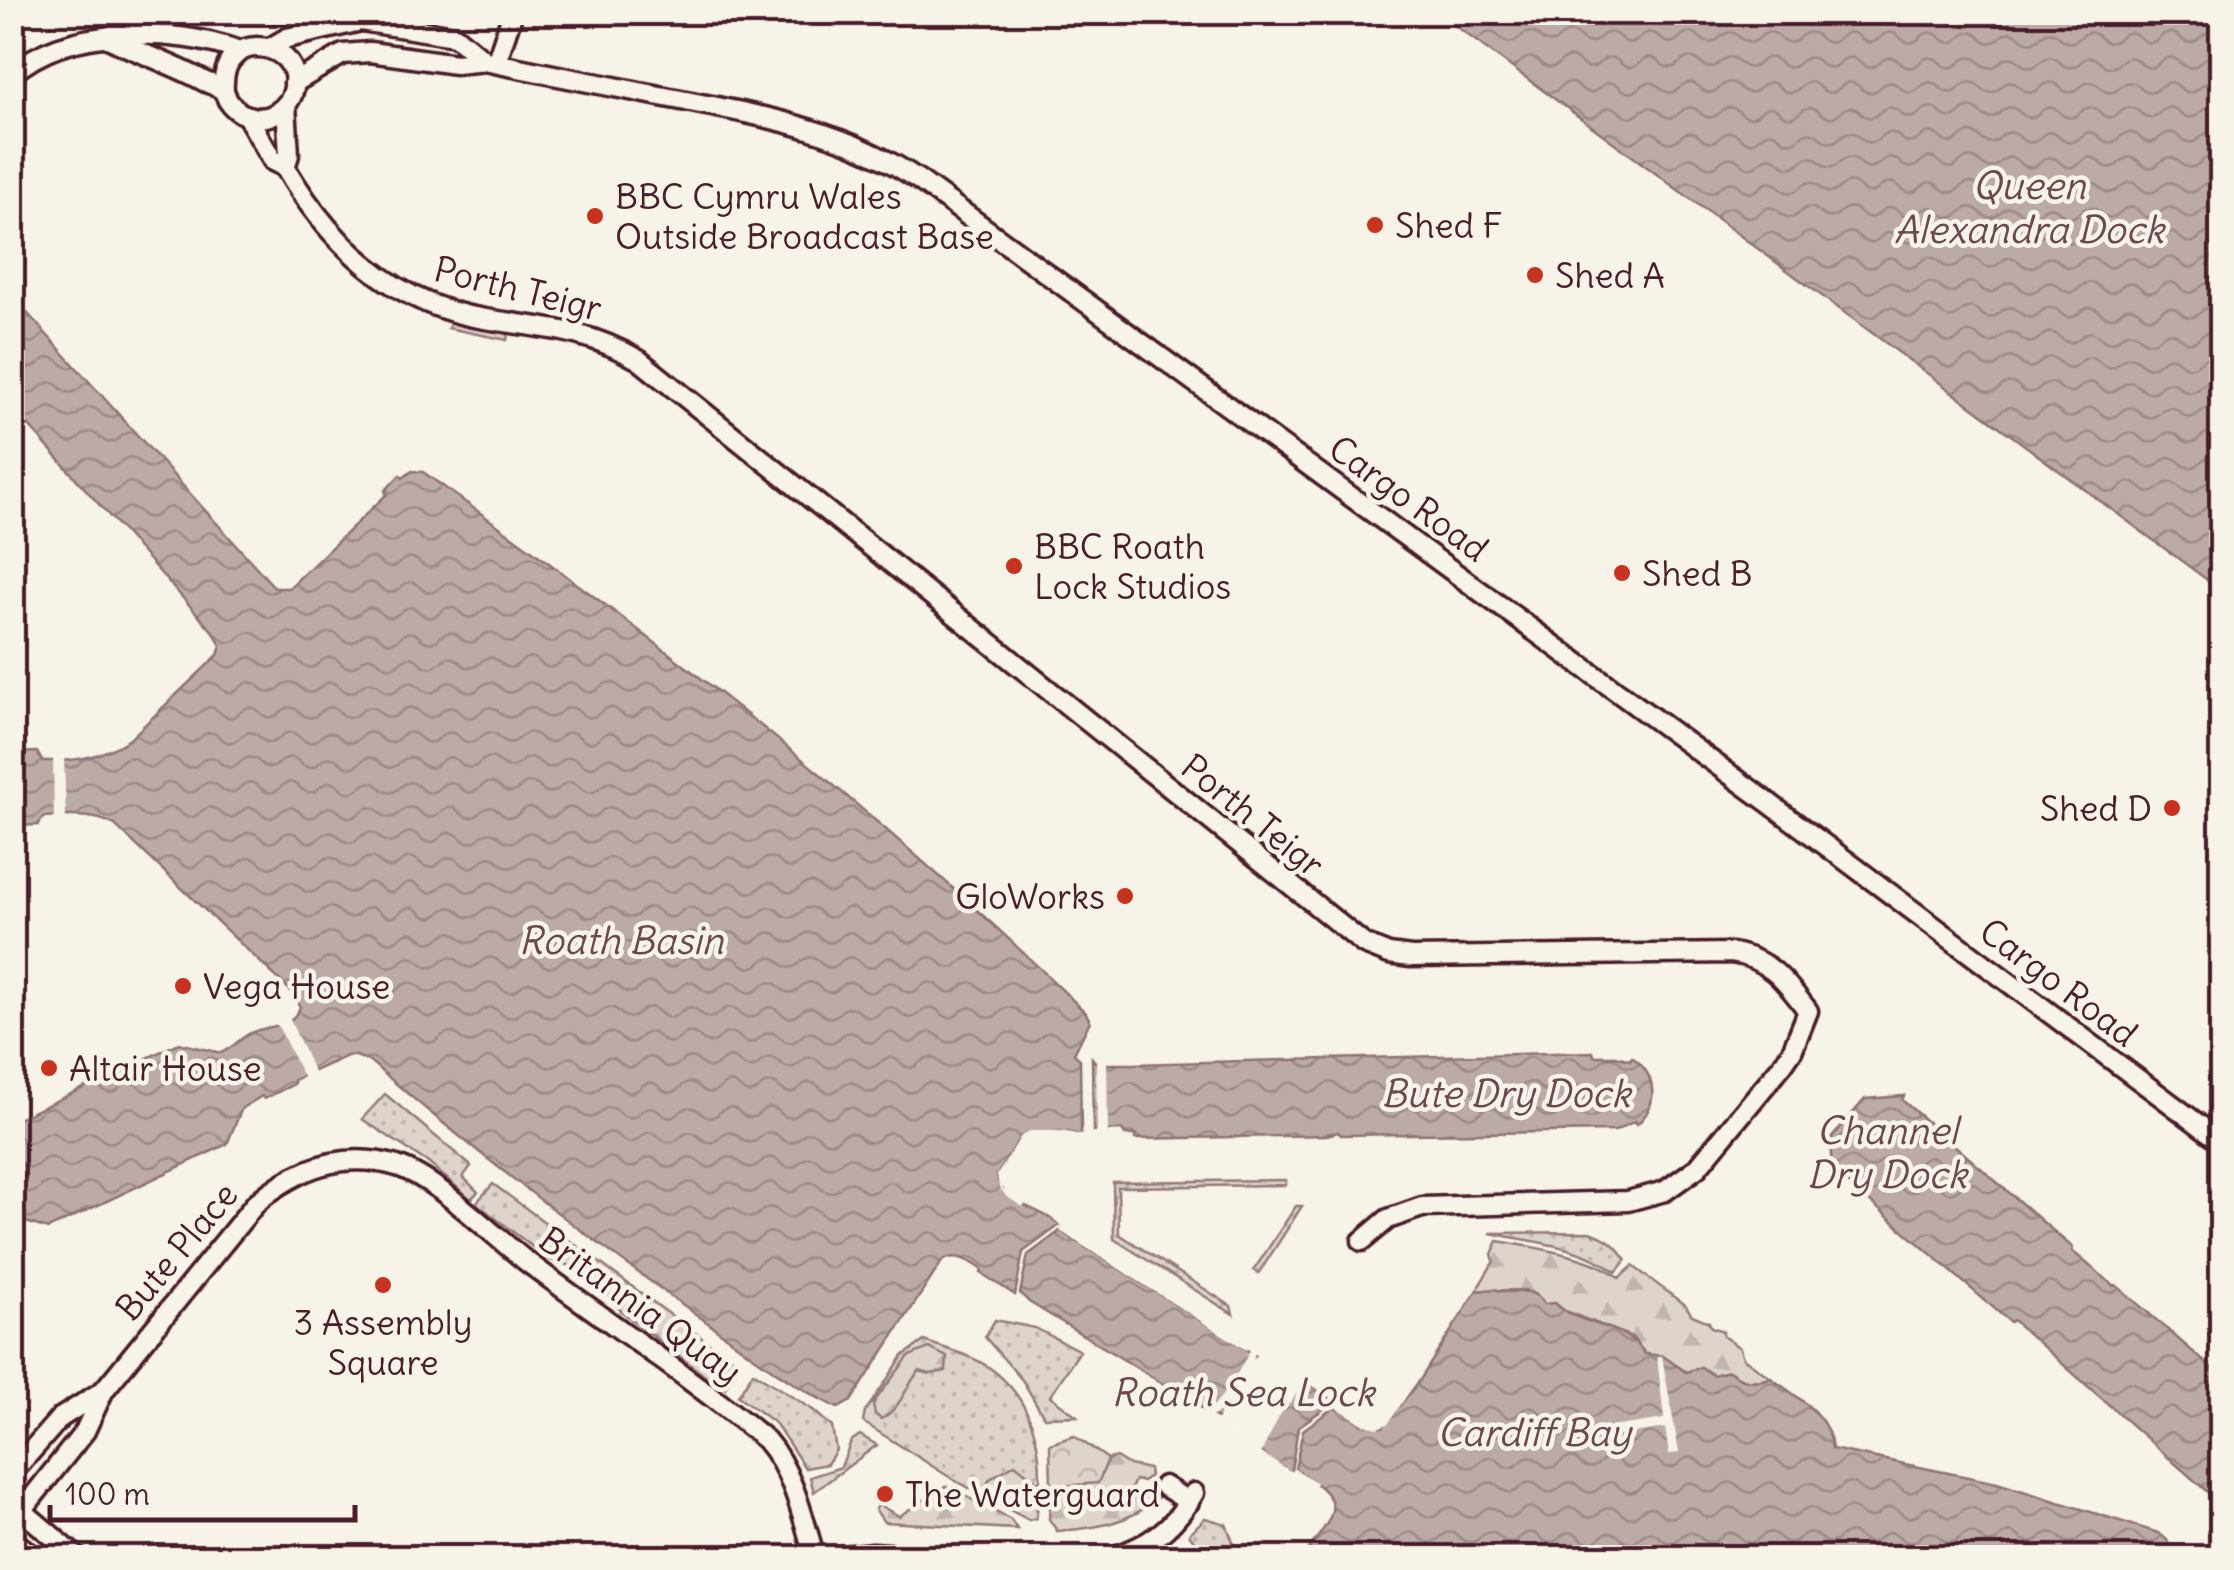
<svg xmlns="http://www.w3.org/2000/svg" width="2234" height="1570" viewBox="0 0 2234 1570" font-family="Delius,sans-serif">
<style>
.grass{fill:url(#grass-dots);stroke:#947a7c;stroke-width:2.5}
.forest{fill:url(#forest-firs);stroke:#947a7c;stroke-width:2.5}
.park{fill:url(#park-crowns);stroke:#947a7c;stroke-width:2.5}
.garden{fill:#ded4cc;stroke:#947a7c;stroke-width:2.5}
.water{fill:url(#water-waves);stroke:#8e7275;stroke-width:2.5}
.pier{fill:#f7f3e8}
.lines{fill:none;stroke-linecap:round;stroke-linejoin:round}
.street-casing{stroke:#4a1f2b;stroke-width:25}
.street{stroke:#f7f3e8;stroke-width:18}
.poi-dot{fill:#c8321e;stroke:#f7f3e8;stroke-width:4}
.labels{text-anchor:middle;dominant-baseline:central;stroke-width:9;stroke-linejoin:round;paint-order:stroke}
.poi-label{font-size:35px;fill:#4a1f2b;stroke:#f7f3e8;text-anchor:start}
.street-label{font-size:35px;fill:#4a1f2b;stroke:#f7f3e8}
.water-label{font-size:38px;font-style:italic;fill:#6c4950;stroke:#f7f3e8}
</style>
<defs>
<pattern id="grass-dots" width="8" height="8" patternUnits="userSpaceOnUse" patternTransform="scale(2.5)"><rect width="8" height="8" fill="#ded4cc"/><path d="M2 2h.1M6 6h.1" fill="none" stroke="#c0b6af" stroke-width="1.8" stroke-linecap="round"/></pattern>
<pattern id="forest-firs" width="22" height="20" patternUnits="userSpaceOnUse" patternTransform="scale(2.5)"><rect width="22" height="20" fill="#ded4cc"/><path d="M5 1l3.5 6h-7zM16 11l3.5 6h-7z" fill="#c0b6af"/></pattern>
<pattern id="park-crowns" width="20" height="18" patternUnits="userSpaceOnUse" patternTransform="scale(2.5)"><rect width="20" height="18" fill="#ded4cc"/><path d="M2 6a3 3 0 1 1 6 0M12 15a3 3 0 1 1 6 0" fill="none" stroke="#c0b6af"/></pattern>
<pattern id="water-waves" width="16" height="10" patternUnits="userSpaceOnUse" patternTransform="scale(2.5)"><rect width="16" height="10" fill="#bcaaa7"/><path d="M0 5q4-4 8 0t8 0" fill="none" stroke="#9b8a88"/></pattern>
</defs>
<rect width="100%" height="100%" fill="#f7f3e8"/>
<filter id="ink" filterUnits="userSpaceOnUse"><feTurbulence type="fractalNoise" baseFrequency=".01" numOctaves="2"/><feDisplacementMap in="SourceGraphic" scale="20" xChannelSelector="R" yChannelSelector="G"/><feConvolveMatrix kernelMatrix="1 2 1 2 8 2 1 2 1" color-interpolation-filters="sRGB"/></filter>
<g filter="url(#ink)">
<!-- grass -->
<g class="grass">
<path d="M385,1094L471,1166L463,1177L478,1192L471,1199L427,1162L362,1119Z"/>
<path d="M1286,1180V1185L1118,1187L1119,1234L1231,1306L1233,1314L1114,1239L1113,1182Z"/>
<path d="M493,1184L710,1344L702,1355L722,1370L732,1358L740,1364L725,1388L710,1380L621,1311L605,1289L574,1267L548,1259L476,1203Z"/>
<path d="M1296,1206H1302L1259,1273L1254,1270Z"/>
<path d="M1589,1232C1607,1237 1616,1245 1626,1260L1616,1272C1581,1245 1532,1242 1490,1233Z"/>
<path d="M995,1320L1035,1328L1080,1351L1050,1396L1077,1416L1044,1417L1023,1381L985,1337Z"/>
<path d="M924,1341C945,1349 972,1355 990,1368C1039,1404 1046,1462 1036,1518L1029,1520L954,1480L863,1422L865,1412L903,1356Z"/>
<path d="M753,1372L813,1410L832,1427L836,1450L827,1464L805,1468L776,1424L738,1396Z"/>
<path d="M860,1435L877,1445L814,1492L810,1477L841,1467L851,1441Z"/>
<path d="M1205,1518L1226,1524L1239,1557H1211L1204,1546H1198L1189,1534Z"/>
</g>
<!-- forest -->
<g class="forest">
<path d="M1498,1241C1527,1246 1598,1257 1619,1278L1633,1266L1686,1306L1692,1315L1709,1322L1711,1327L1723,1331V1336L1740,1348L1743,1358L1771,1378C1754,1383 1743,1382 1729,1371L1713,1375L1687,1372L1664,1358L1645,1354L1632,1337L1565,1311L1555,1303L1544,1305L1525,1290L1476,1291L1494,1261L1492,1254Z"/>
<path d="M929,1348L947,1357L946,1371L930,1374L919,1371C905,1387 901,1409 881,1419L875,1414L873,1405L877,1398L909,1356Z"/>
<path d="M1116,1457L1129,1465L1149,1469L1150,1476L1143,1482L1135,1480L1128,1496L1139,1502L1148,1491L1155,1492L1158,1497C1132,1523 1092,1529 1057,1531L1049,1519L1051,1487L1098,1482L1108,1459Z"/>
<path d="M1015,1464L1039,1483L1036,1518L1029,1520L981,1495L990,1479Z"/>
<path d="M946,1486L1011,1520L1017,1529L884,1522L875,1509L879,1505L899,1516Z"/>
</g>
<!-- park -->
<path class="park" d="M1074,1436L1108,1459L1098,1483L1051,1487L1050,1444Z"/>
<!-- garden -->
<path class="garden" d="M451,322L508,333L507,340L448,328Z"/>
<!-- water -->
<g class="water">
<path d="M1438,13H2221V590Z"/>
<path d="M12,296L275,588H289L387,494L385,491L400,475L403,478L412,471L423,472C655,637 883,813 1086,1013L1090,1021L1074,1054L1080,1059L1081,1135L1062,1131L1021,1136L997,1175C999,1203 1041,1208 1060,1225L1023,1252L1015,1295L981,1273L982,1269C969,1261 958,1253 943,1260L851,1401L838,1408C781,1381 730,1338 679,1302C573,1226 469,1148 371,1062L356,1056H347L294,1080V1084L264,1099L262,1096L242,1108L227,1144L48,1229L13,1218V1121L179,1043L221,1053C235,1047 239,1038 253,1032C270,1025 292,1028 300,1007L293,993L115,825C94,813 67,816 44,817L38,825L13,826V753L37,752L42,761C74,762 102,757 130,739L218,655L221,646L215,634L13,408Z"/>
<path d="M1593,1052L1594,1056H1616L1630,1060L1632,1057C1656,1074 1660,1104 1637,1124L1635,1121L1615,1131L1341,1135L1338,1132L1327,1135L1135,1139V1135H1125L1122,1130L1093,1131L1092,1058L1097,1064H1133Z"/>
<path d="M1904,1096L1902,1100L2073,1248L2072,1251L2114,1286L2116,1285L2221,1376V1504L2013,1320L2010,1322L1832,1169L1830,1140L1865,1099Z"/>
<path d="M1060,1231L1297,1382H1306L1335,1401L1298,1427L1291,1471L1268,1459L1254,1442L1178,1393L1029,1302L1020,1293L1028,1255Z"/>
<path d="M1494,1289C1512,1295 1533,1284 1544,1304L1555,1303C1578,1328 1623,1320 1645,1354L1663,1356L1686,1372L1701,1367L1713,1375L1729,1371C1743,1382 1754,1383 1771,1378C1796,1397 1830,1414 1832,1449L1997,1483L2159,1533L2167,1540L2174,1557H1303C1336,1511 1351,1504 1295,1469L1303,1430L1336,1406L1362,1424L1383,1427L1420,1380L1476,1291Z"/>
</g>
<!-- pier -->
<g class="pier">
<path d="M53,756H64L66,821L54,822Z"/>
<path d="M288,1015L314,1073L321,1074L301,1083L304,1079L278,1026L273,1023Z"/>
<path d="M1096,1056L1107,1059L1108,1135H1090L1097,1130Z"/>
<path d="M1030,1131H1062L1086,1136L1081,1140L1061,1136L1027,1138L1003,1167L1000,1179L1003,1189L1022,1202L1024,1199L1047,1210L1076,1236L1248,1347L1246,1350L1060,1231L1064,1227L1045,1213L1025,1203L1023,1207L1007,1197L999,1187L997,1175L1021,1136Z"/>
<path d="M1479,1286L1388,1424L1377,1428L1363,1424L1337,1408L1329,1396L1306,1382L1280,1415L1261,1453L1291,1471L1295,1469L1316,1482V1486L1258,1457L1251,1447L1216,1425L1221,1410L1208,1420L1204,1418L1232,1383L1252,1347L1256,1349L1253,1360L1261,1351L1298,1377L1305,1376L1325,1386L1339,1398L1340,1403L1363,1418L1383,1422L1472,1288Z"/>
<path d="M1662,1356L1679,1453L1669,1454L1665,1428L1594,1439L1592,1430L1664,1419L1657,1357Z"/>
</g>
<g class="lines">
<!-- street casing -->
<g class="street-casing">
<g id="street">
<path d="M108,38C138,53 170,63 200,79C206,83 216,85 221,89C227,93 225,97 229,102C238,115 255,121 270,116C280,112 288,104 292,95C311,42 219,23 224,90"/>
<path d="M108,38C116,32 125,24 134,22C192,7 303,9 361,21"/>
<path d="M270,48L287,38L361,21L455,36L485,61"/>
<path d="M496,63L513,12"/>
<path d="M12,74C67,25 175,27 240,51"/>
<path d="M294,83L343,54L370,52L456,64L485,61C550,75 615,87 681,100C764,116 847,131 919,180L1769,803L2222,1142"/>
<path d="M247,116L273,161L285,167C330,244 394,305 485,319C546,329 583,328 639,360L1364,944L1389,954L1411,957L1732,953C1770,959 1786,982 1808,1011L1792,1051L1783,1064L1697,1168L1665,1191L1628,1201L1422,1207L1388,1219L1362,1241"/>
<path d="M285,167L289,155L286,105"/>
<path d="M12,1473L60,1418L104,1390"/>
<path d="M1164,1486L1189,1502"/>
<path d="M13,1503L78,1558"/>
<path d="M12,1523L85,1431L104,1390L256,1203C297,1168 343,1150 397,1166C437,1179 491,1234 526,1261C606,1321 689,1376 766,1440C793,1471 803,1518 815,1558"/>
<path d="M12,1540L36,1558"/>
<path d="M825,1558L873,1553L951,1558"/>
<path d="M1110,1558C1149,1546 1173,1529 1194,1493"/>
</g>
</g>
<!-- street -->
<use href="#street" class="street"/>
</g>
</g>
<!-- markers -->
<g class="poi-dot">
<circle cx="595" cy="216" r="10"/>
<circle cx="1375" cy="225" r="10"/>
<circle cx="1535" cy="275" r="10"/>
<circle cx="1014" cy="566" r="10"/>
<circle cx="1622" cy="573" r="10"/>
<circle cx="2172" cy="808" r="10"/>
<circle cx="1125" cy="896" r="10"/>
<circle cx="183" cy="986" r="10"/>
<circle cx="49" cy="1068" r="10"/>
<circle cx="383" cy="1285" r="10"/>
<circle cx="885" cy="1494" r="10"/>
</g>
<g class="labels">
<!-- poi labels -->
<g class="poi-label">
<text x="615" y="196">BBC Cymru Wales<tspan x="615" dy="40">Outside Broadcast Base</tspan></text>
<text x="1395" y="225">Shed F</text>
<text x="1555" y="275">Shed A</text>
<text x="1034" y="546">BBC Roath<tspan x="1034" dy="40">Lock Studios</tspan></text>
<text x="1642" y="573">Shed B</text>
<text x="2152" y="808" text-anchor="end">Shed D</text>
<text x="1105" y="896" text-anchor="end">GloWorks</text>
<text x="203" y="986">Vega House</text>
<text x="69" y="1068">Altair House</text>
<text x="383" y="1322" text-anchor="middle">3 Assembly<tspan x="383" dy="40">Square</tspan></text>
<text x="905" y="1494">The Waterguard</text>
</g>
<!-- street labels -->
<g class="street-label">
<text transform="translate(518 288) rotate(14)">Porth Teigr</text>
<text transform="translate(1409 498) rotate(36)">Cargo Road</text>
<text transform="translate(1253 815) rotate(39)">Porth Teigr</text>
<text transform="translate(2059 982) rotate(37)">Cargo Road</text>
<text transform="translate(176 1251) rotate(-50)">Bute Place</text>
<text transform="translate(641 1305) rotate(36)">Britannia Quay</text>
</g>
<!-- water labels -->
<g class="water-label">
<text x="2029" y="185">Queen<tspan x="2029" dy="44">Alexandra Dock</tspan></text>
<text x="621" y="940">Roath Basin</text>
<text x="1506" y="1093">Bute Dry Dock</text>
<text x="1887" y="1130">Channel<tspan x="1887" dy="44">Dry Dock</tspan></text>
<text x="1243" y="1392">Roath Sea Lock</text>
<text x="1534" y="1432">Cardiff Bay</text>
</g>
</g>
<!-- margin -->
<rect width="2234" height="1570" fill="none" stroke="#f7f3e8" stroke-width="50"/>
<rect x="25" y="25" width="2184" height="1520" fill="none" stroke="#4a1f2b" stroke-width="4" filter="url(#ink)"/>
<!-- scale -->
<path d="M50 1505v15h305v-15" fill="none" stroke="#4a1f2b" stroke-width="5"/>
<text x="65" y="1505" font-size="30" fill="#4a1f2b" stroke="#f7f3e8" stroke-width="8" paint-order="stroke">100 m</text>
</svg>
